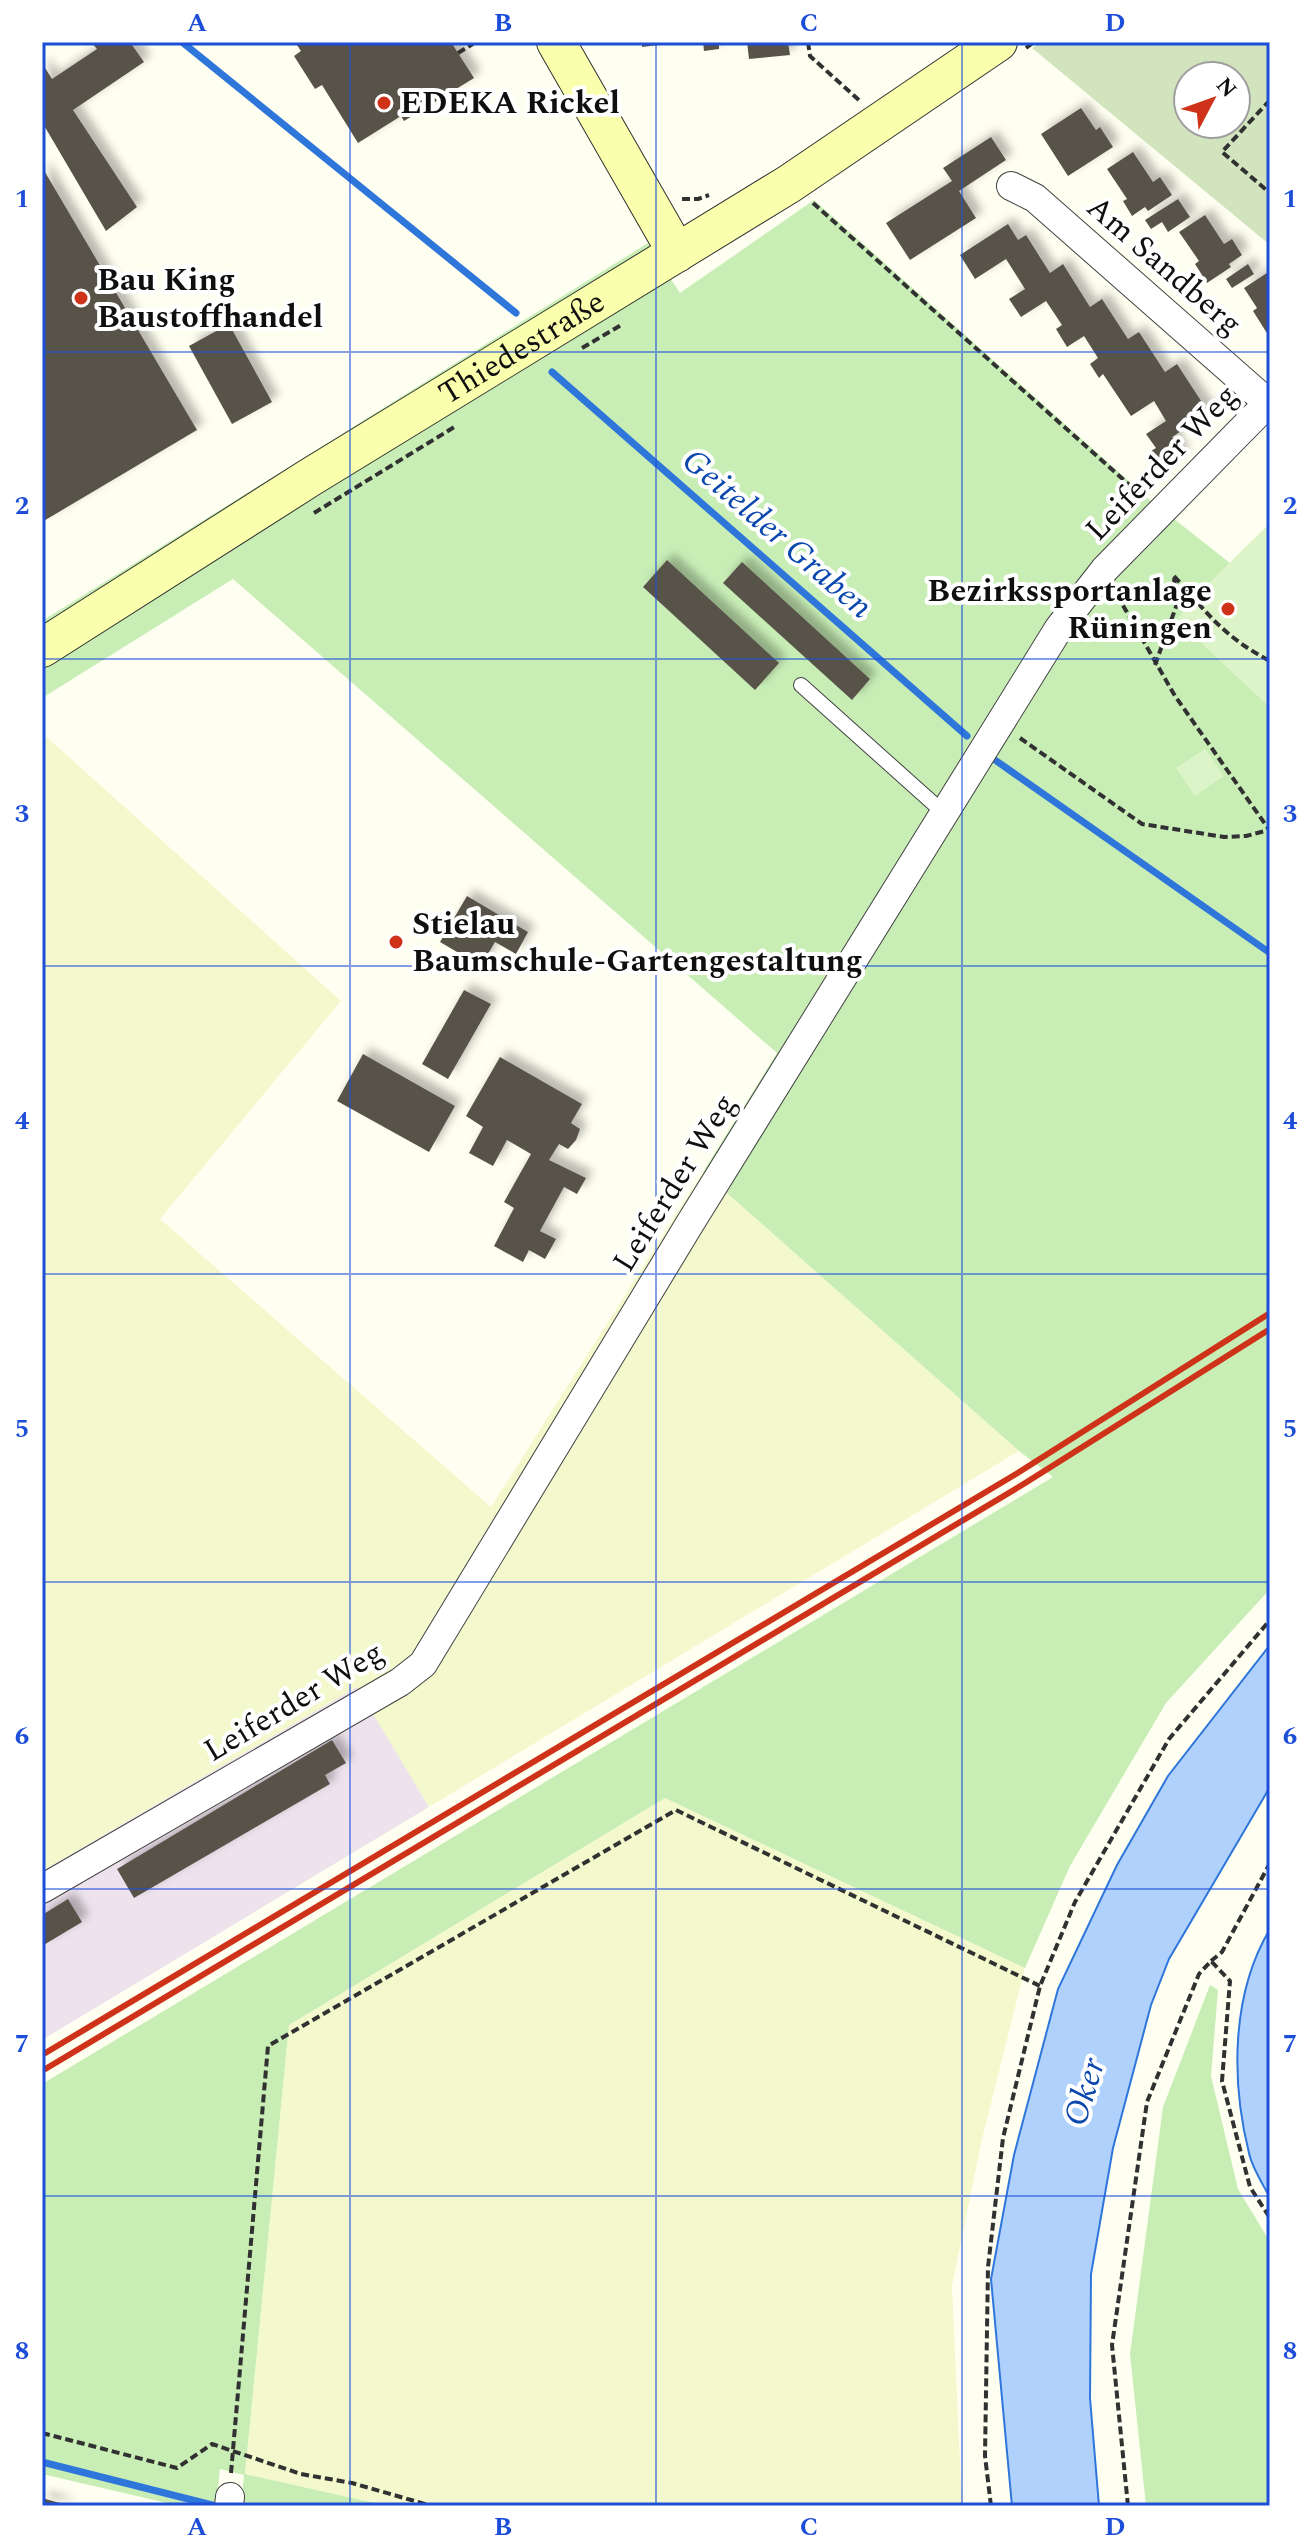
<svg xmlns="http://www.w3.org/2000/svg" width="1312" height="2548" viewBox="0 0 1312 2548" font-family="Spectral,serif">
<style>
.industrial{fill:#eee3ed}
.farmland{fill:#f4f8cd}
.green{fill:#c8eeb6}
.cemetery{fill:#d1e4be;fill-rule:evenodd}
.pitch{fill:#ddf4c8}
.water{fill:#b0d1fc;stroke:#2f76db;stroke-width:2}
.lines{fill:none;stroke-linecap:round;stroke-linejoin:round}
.stream{stroke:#2f76db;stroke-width:7}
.building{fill:#59534a;filter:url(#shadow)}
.lane-casing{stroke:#424242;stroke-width:16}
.street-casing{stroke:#424242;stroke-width:30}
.secondary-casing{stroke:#313131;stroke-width:40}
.path{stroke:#313131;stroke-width:4;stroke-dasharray:8 4;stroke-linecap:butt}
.lane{stroke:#fff;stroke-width:14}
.street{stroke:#fff;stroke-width:28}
.secondary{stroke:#f9ffac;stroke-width:38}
.rail{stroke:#ce3218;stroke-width:6}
.grid{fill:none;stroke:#1d4ed8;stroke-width:2;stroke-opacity:0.55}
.poi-dot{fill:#ce3218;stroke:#fff;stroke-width:3}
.labels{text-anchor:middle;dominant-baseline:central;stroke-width:8;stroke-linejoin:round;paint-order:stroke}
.poi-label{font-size:32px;font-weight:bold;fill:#0f0f0f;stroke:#fff;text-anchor:start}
.street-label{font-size:32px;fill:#0f0f0f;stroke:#fff}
.water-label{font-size:34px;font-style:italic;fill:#0b48ae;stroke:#fff}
.neatline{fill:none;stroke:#1d4ed8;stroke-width:3}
.grid-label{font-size:26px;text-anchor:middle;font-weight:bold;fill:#1d4ed8}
</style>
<defs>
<filter id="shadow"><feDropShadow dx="7" dy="-7" stdDeviation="4" flood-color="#0004"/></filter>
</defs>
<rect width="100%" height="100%" fill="#fffff1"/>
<!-- industrial -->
<path class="industrial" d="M358,1686L429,1807L42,2040V1871Z"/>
<!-- farmland -->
<g class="farmland">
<path d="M42,733L341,1001L160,1219L491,1507L703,1172L1019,1451L429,1807L357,1687L42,1871Z"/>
<path d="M665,1798L1025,1968L982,2139L952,2286L962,2506H388L245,2474L289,2025Z"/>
</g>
<!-- green -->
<g class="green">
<path d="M814,200L1150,500L1230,563L1177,620L1270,707V1589L1166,1703L1070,1866L1025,1968L665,1798L289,2025L245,2474L388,2506H241L244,2475L220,2469L216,2506H180L42,2474V2084L1053,1477L1019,1451L703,1172L777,1053L233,579L42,698V621L648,243L680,293Z"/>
<path d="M1210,1985L1218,1990L1211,2076L1238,2189L1270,2242V2506H1146L1130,2354L1163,2107Z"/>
</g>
<!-- cemetery -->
<path class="cemetery" d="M1042,42H1270V245L1032,48ZM1188,76H1236V124H1188Z"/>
<!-- pitch -->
<g class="pitch">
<path d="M1270,523V707L1177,620L1194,598Z"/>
<path d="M1205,749L1224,776L1195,796L1176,768Z"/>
</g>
<!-- water -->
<g class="water">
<path d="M1270,1645V1787L1169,1959L1151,2005L1113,2148L1091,2274L1090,2398L1099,2506H1012L991,2279L1014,2155L1058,1989L1117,1865L1168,1776Z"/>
<path d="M1270,1929V2198C1263,2184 1252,2168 1249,2153C1231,2081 1231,1994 1270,1929Z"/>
</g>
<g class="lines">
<!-- stream -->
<g class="stream">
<path d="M182,42L516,313"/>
<path d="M552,372L967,736"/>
<path d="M995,760L1270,953"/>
<path d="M42,2462L216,2506"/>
</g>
</g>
<!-- building -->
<g class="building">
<path d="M91,42H130L144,62L73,110L137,207L106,231L42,122V63L52,79L97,49Z"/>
<path d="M295,42H451L474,78L404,121L401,116L358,143L322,85L315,89L294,56L301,51Z"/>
<path d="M642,42H666V44L642,47Z"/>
<path d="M703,42H719V49L704,51Z"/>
<path d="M747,42H788L790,55L749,59Z"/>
<path d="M1081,108L1096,130L1100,127L1113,147L1068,176L1041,134Z"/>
<path d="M991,137L1006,160L959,191L976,218L910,260L886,223L952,181L943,168Z"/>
<path d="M1133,152L1153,182L1160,177L1172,195L1148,211L1145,207L1132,216L1123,201L1127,199L1107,169Z"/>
<path d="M42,167L197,430L42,522Z"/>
<path d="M1178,199L1190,217L1168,232L1162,222L1151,229L1145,220Z"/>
<path d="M1205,215L1224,244L1232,239L1242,255L1229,264L1231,267L1207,283L1195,264L1199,261L1179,232Z"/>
<path d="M1008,224L1018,240L1026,235L1050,273L1063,264L1090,307L1102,299L1128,339L1139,332L1165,372L1177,364L1209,413L1172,437L1183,455L1162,468L1151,451L1156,448L1146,434L1166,421L1154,401L1131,416L1103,374L1099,378L1090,364L1098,358L1084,336L1067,347L1056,329L1062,325L1046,301L1021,317L1009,299L1025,289L1006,259L975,279L960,255Z"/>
<path d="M1248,264L1254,274L1232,288L1226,279Z"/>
<path d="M1270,271V338L1253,311L1257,308L1244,288Z"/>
<path d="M229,324L272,402L232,424L189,346Z"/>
<path d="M667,560L779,663L755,690L643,587Z"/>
<path d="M742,562L870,679L852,700L723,583Z"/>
<path d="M467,896L528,932L516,954L495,942L481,966L440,942Z"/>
<path d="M464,990L491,1004L448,1079L422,1064Z"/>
<path d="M363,1054L455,1106L429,1152L337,1101Z"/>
<path d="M500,1057L582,1104L571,1123L580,1129L576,1140L568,1149L559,1144L549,1160L586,1178L577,1194L564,1187L540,1231L556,1239L545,1259L529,1250L523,1262L494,1246L514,1208L504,1202L531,1154L507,1140L493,1166L469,1153L483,1127L466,1116Z"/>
<path d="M332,1740L346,1763L325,1775L330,1784L134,1898L117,1869Z"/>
<path d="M68,1899L82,1922L42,1946V1915Z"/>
<path d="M42,2498L67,2505V2506H42Z"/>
</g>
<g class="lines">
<!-- lane casing -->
<g class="lane-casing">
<path id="lane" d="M801,685L944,813"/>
</g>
<!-- street casing -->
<g class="street-casing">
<g id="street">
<path d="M1011,186L1035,198L1268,403"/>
<path d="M42,1889L400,1682L423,1664L689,1225L1059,628L1105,569L1270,401"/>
<path d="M229,2506L230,2497"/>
</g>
</g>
<!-- secondary casing -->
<g class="secondary-casing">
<g id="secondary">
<path d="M556,42L677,253"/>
<path id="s1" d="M42,648L309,478L789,184L998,42"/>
</g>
</g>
<!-- path -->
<g class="path">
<path d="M808,42L810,56L860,101"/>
<path d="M1026,48L1034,42"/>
<path d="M458,53L476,42"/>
<path d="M1270,100L1222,152L1270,193"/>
<path d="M682,199H698L709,195"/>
<path d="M813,203L1144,498"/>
<path d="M582,348L623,324"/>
<path d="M314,513L456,426"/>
<path d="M1174,576C1208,614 1224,637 1270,661"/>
<path d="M1117,595L1175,696L1270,831"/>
<path d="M1155,665L1177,604L1174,578"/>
<path d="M1020,738L1142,824L1224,837L1246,836L1269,830"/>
<path d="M1211,1961L1222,1952L1270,1863"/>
<path d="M42,2433L177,2468L212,2444L301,2474L352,2483L432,2506"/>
<path d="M231,2473L268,2046L676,1810L1040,1986"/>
<path d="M991,2506L985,2456L988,2267L1003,2138L1040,1986L1075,1902L1169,1739L1270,1620"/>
<path d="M1128,2506L1112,2345L1147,2102L1199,1974L1211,1961L1230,1981L1222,2081L1250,2187L1270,2218"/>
</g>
<!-- lane -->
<use href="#lane" class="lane"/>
<!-- street -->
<use href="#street" class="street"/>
<!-- secondary -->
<use href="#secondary" class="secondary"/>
<!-- rail -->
<g class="rail">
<path d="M42,2055L1016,1474L1270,1313"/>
<path d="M42,2071L1022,1485L1270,1329"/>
</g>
</g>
<!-- grid -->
<path class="grid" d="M350,42V2506M656,42V2506M962,42V2506M42,352H1270M42,659H1270M42,966H1270M42,1274H1270M42,1582H1270M42,1889H1270M42,2196H1270"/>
<!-- markers -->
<g class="poi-dot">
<circle cx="384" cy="103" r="8"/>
<circle cx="81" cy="298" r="8"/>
<circle cx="1228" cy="609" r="8"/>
<circle cx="396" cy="942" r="8"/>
</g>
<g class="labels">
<!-- poi labels -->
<g class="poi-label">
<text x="400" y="103">EDEKA Rickel</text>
<text x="97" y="280">Bau King<tspan x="97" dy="37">Baustoffhandel</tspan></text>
<text x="1212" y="591" text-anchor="end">Bezirkssportanlage<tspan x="1212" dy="37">Rüningen</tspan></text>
<text x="412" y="924">Stielau<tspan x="412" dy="37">Baumschule-Gartengestaltung</tspan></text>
</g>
<!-- street labels -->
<g class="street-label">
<text transform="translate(1164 266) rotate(41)">Am Sandberg</text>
<text stroke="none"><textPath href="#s1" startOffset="566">Thiedestraße</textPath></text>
<text transform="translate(1162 463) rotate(-46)">Leiferder Weg</text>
<text transform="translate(675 1183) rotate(-58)">Leiferder Weg</text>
<text transform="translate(294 1702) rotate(-31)">Leiferder Weg</text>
</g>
<!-- water labels -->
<g class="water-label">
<text transform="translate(777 534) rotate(41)">Geitelder Graben</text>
<text transform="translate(1085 2092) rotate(-73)">Oker</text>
</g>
</g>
<!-- border -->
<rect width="1312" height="2548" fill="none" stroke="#ffffff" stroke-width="88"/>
<!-- north arrow -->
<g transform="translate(1212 100) rotate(49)"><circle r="38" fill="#ffffff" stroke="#9f9f9f" stroke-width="2"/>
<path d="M0-6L14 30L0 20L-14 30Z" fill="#ce3218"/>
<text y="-12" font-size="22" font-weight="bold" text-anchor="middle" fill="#0f0f0f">N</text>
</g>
<rect x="44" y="44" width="1224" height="2460" class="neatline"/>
<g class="grid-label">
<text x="197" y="31">A</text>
<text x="503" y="31">B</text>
<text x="809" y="31">C</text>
<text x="1115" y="31">D</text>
<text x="22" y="207">1</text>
<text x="1290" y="207">1</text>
<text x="22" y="514">2</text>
<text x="1290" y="514">2</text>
<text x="22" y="822">3</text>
<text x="1290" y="822">3</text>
<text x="22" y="1129">4</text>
<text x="1290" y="1129">4</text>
<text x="22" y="1437">5</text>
<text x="1290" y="1437">5</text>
<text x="22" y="1744">6</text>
<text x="1290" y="1744">6</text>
<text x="22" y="2052">7</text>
<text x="1290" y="2052">7</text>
<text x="22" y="2359">8</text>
<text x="1290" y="2359">8</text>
<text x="197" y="2535">A</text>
<text x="503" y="2535">B</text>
<text x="809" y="2535">C</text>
<text x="1115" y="2535">D</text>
</g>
</svg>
